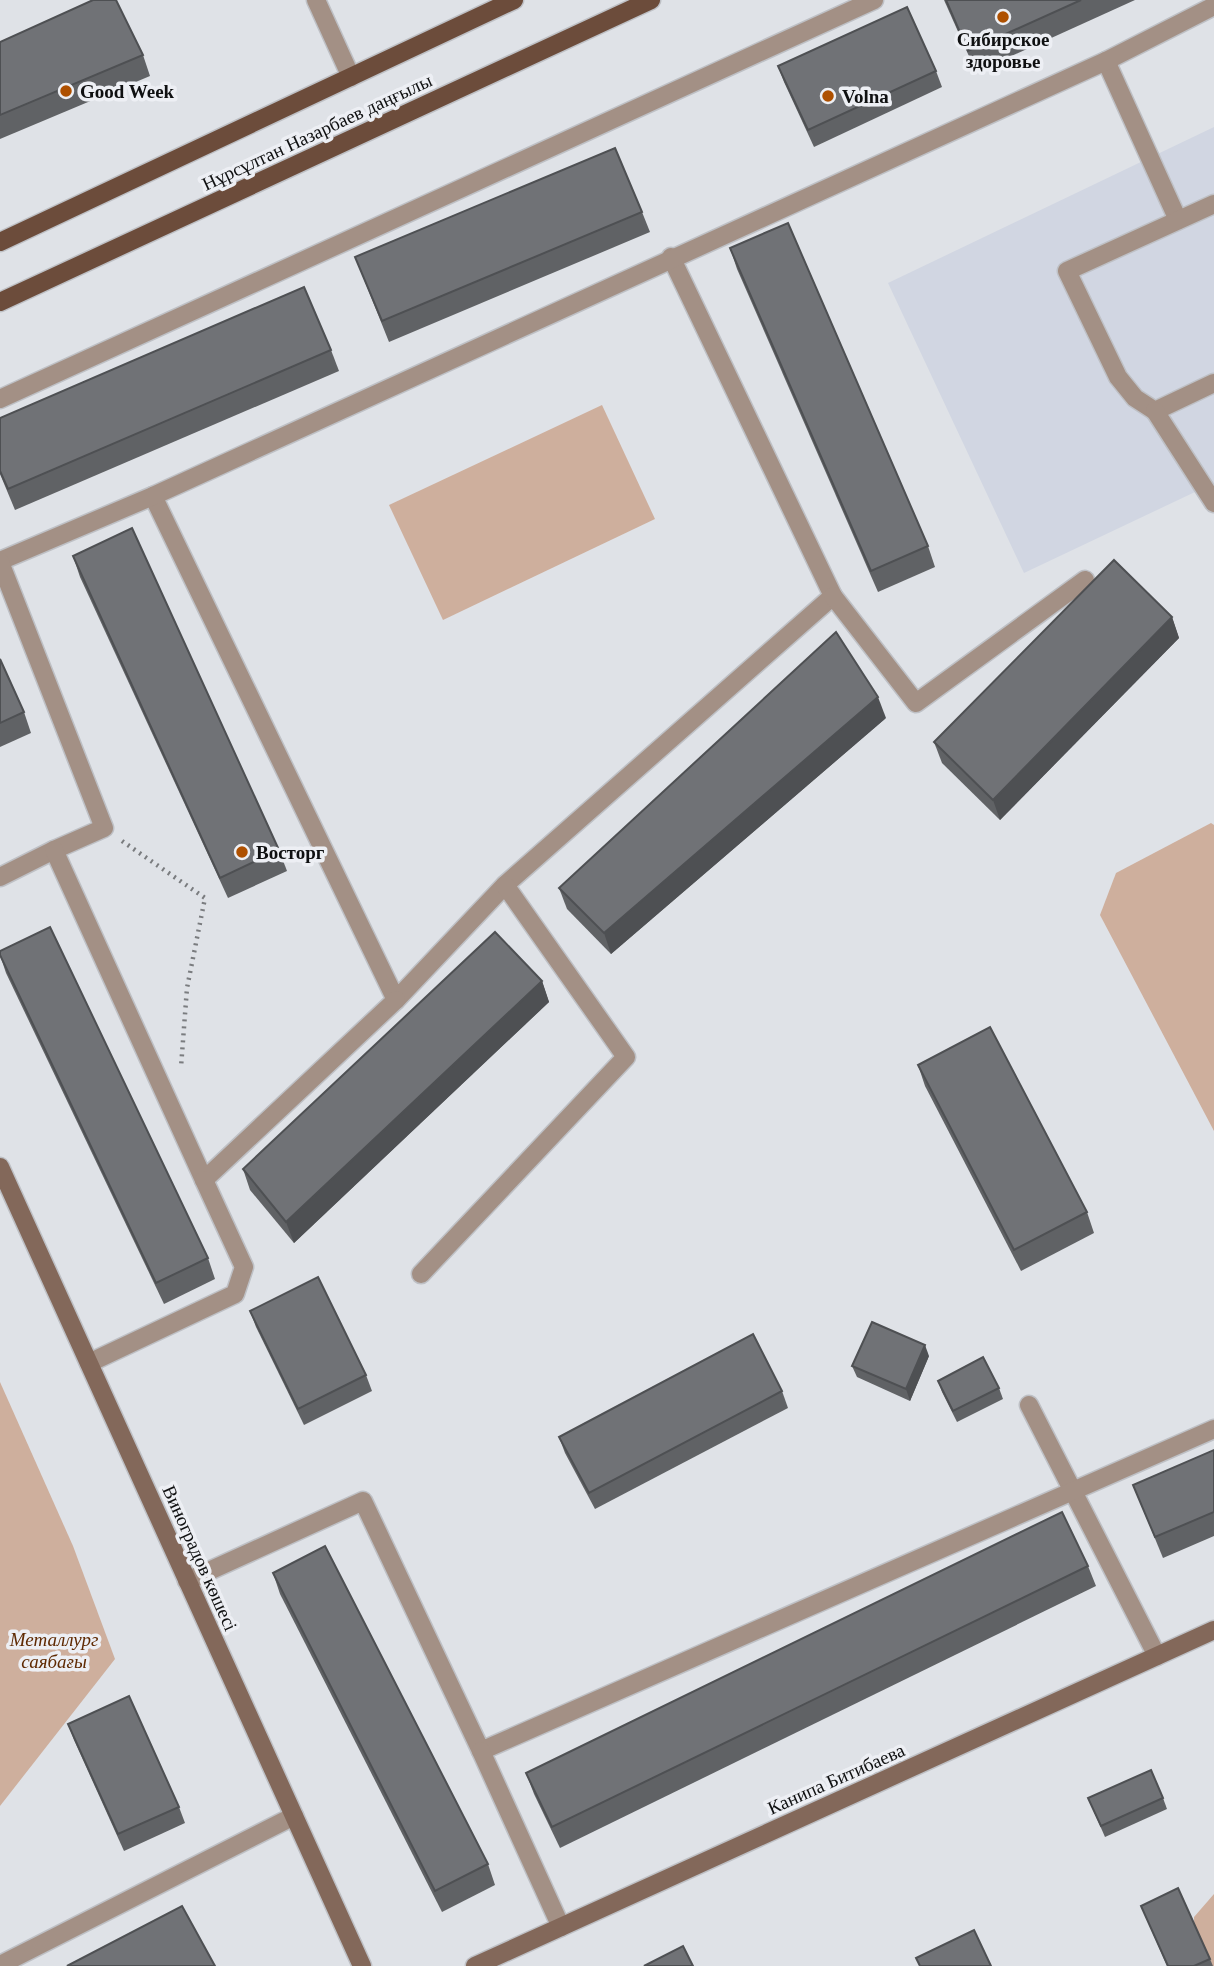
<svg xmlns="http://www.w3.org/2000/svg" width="1214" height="1966" viewBox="0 0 1214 1966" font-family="'Times New Roman',serif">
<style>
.built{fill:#d1d6e2}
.green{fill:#ceaf9d}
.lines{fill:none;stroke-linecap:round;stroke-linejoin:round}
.lane-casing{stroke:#bec0c5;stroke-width:21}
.secondary-casing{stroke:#bec0c5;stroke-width:21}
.primary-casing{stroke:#bec0c5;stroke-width:21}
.path{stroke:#7a7c7f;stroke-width:4.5;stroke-dasharray:2 5;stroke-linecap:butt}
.lane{stroke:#a39085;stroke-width:18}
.secondary{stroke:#83685a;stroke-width:18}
.primary{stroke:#6c4c3b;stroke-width:18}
.wall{fill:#606265}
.shaded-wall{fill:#4e5053}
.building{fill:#707276;stroke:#4e5053;stroke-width:2}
.poi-dot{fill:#ae5000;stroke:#edeff4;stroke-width:2.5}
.labels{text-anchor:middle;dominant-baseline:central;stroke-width:7;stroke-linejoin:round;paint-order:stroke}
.poi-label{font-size:19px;font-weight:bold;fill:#0f1011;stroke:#edeff4;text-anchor:start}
.street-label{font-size:19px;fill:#0f1011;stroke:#edeff4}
.park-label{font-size:19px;font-style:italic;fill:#5f2a03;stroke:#edeff4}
</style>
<rect width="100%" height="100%" fill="#dfe2e7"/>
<!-- built -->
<path class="built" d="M1214,127V483L1024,573L888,283Z"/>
<!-- green -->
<g class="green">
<path d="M602,405L655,519L443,620L389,505Z"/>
<path d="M1211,823L1214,825V1131L1100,915L1116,873Z"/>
<path d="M0,1382L73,1546L115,1659L0,1806Z"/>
<path d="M1214,1894V1966H1195L1194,1917Z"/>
</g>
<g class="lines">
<!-- lane casing -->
<g class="lane-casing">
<g id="lane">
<path d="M316,0L351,77"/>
<path d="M1106,61L1178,220"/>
<path d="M1214,204L1067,271L1118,377L1135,398L1155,411L1214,383"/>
<path d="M0,399L874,0"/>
<path d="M1155,411L1214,503"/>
<path d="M153,496L396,1000L505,885L833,596L671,257"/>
<path d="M0,561L153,496L1106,61L1214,6"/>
<path d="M0,562L104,828L54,850L0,877"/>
<path d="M833,596L916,703L1085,580"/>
<path d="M54,850L204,1180L396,1000"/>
<path d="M421,1274L626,1057L505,885"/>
<path d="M89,1363L235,1294L244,1267L204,1180"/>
<path d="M1029,1405L1157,1656"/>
<path d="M187,1581L363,1501L481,1751L1214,1429"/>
<path d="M481,1751L561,1927"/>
<path d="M0,1965L294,1816"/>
</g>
</g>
<!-- secondary casing -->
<g class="secondary-casing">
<g id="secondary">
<path d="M0,1167L362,1966"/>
<path d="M475,1966L1214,1630"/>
</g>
</g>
<!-- primary casing -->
<g class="primary-casing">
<g id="primary">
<path d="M0,242L514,0"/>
<path d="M0,302L651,0"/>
</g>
</g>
<!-- path -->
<path class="path" d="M122,841L205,898L187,988L181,1067"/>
<!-- lane -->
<use href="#lane" class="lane"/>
<!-- secondary -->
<use href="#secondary" class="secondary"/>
<!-- primary -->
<use href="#primary" class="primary"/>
</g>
<!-- wall -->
<g class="wall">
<path d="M944,0H1135L976,72Z"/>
<path d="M0,42L143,55L150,76L0,139Z"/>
<path d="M778,66L936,71L942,87L814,147L784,82Z"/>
<path d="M642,212L650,232L389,342L355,257Z"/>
<path d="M730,248L928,546L935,567L878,592L737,269Z"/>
<path d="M331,350L339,371L15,510L0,474V418Z"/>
<path d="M73,556L279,850L287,871L228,898L80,577Z"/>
<path d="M1172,617L1179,638L1000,820L942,763L934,742Z"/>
<path d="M0,659L24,712L31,733L0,747Z"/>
<path d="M886,718L611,954L567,909L559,888Z"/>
<path d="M0,955L208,1258L215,1279L164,1304L6,973Z"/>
<path d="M542,981L549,1002L294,1243L250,1190L243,1169Z"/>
<path d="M918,1065L1087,1212L1094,1233L1021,1271L925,1086Z"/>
<path d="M250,1311L366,1375L372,1391L304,1425L256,1327Z"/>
<path d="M929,1356L910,1401L857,1377L852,1366Z"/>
<path d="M938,1381L999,1388L1003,1399L957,1422L942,1392Z"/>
<path d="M782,1391L788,1408L595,1509L565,1453L559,1437Z"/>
<path d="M1214,1450V1536L1163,1558L1133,1485Z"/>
<path d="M1088,1566L1096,1586L560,1848L534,1794L526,1773Z"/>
<path d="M273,1573L488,1864L495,1885L442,1912L280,1594Z"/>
<path d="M68,1724L179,1807L185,1823L124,1851L74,1740Z"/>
<path d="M1088,1798H1163L1167,1809L1105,1837Z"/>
<path d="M1141,1906L1210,1959L1213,1966H1167Z"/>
</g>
<!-- shaded-wall -->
<g class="shaded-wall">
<path d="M1172,617L1179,638L1000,820L993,800Z"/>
<path d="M878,697L886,718L611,954L604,933Z"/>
<path d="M542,981L549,1002L294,1243L286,1222Z"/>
<path d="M925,1345L929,1356L910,1401L906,1389Z"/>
</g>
<!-- building -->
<g class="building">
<path d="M93,0H116L143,55L0,115V42Z"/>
<path d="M946,0H1081L968,51Z"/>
<path d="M907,7L936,71L808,130L778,66Z"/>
<path d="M615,148L642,212L382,321L355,257Z"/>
<path d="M788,223L928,546L871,571L730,248Z"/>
<path d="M304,287L331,350L8,489L0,471V418Z"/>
<path d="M132,528L279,850L220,878L73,556Z"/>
<path d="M1114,560L1172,617L993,800L934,742Z"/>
<path d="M836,632L878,697L604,933L559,888Z"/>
<path d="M0,659L24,712L0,723Z"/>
<path d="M50,927L208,1258L156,1283L0,955V951Z"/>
<path d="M495,932L542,981L286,1222L243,1169Z"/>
<path d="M990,1027L1087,1212L1014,1250L918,1065Z"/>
<path d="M318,1277L366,1375L298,1409L250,1311Z"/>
<path d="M872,1322L925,1345L906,1389L852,1366Z"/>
<path d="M753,1334L782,1391L589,1493L559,1437Z"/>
<path d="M983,1357L999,1388L953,1411L938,1381Z"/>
<path d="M1214,1450V1512L1155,1537L1133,1485Z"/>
<path d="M1062,1512L1088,1566L552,1827L526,1773Z"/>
<path d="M325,1546L488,1864L435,1891L273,1573Z"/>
<path d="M129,1696L179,1807L118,1834L68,1724Z"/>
<path d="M1151,1770L1163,1798L1101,1826L1088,1798Z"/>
<path d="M1178,1888L1210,1959L1194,1966H1168L1141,1906Z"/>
<path d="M182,1906L215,1966H67Z"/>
<path d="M974,1930L991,1966H920L916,1958Z"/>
<path d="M683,1946L693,1966H644Z"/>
</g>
<!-- markers -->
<g class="poi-dot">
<circle cx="1003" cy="17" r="7"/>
<circle cx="66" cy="91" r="7"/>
<circle cx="828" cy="96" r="7"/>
<circle cx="242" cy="852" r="7"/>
</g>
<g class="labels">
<!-- poi labels -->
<g class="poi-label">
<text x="1003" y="39" text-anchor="middle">Сибирское<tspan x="1003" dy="22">здоровье</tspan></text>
<text x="80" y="91">Good Week</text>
<text x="842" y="96">Volna</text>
<text x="256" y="852">Восторг</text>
</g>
<!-- street labels -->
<g class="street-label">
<text transform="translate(317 132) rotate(-25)">Нұрсұлтан Назарбаев даңғылы</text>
<text transform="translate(200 1558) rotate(66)">Виноградов көшесі</text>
<text transform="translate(836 1779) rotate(-24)">Канипа Битибаева</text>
</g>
<!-- park labels -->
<g class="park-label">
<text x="54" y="1639">Металлург<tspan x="54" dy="22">саябағы</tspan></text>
</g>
</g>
</svg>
